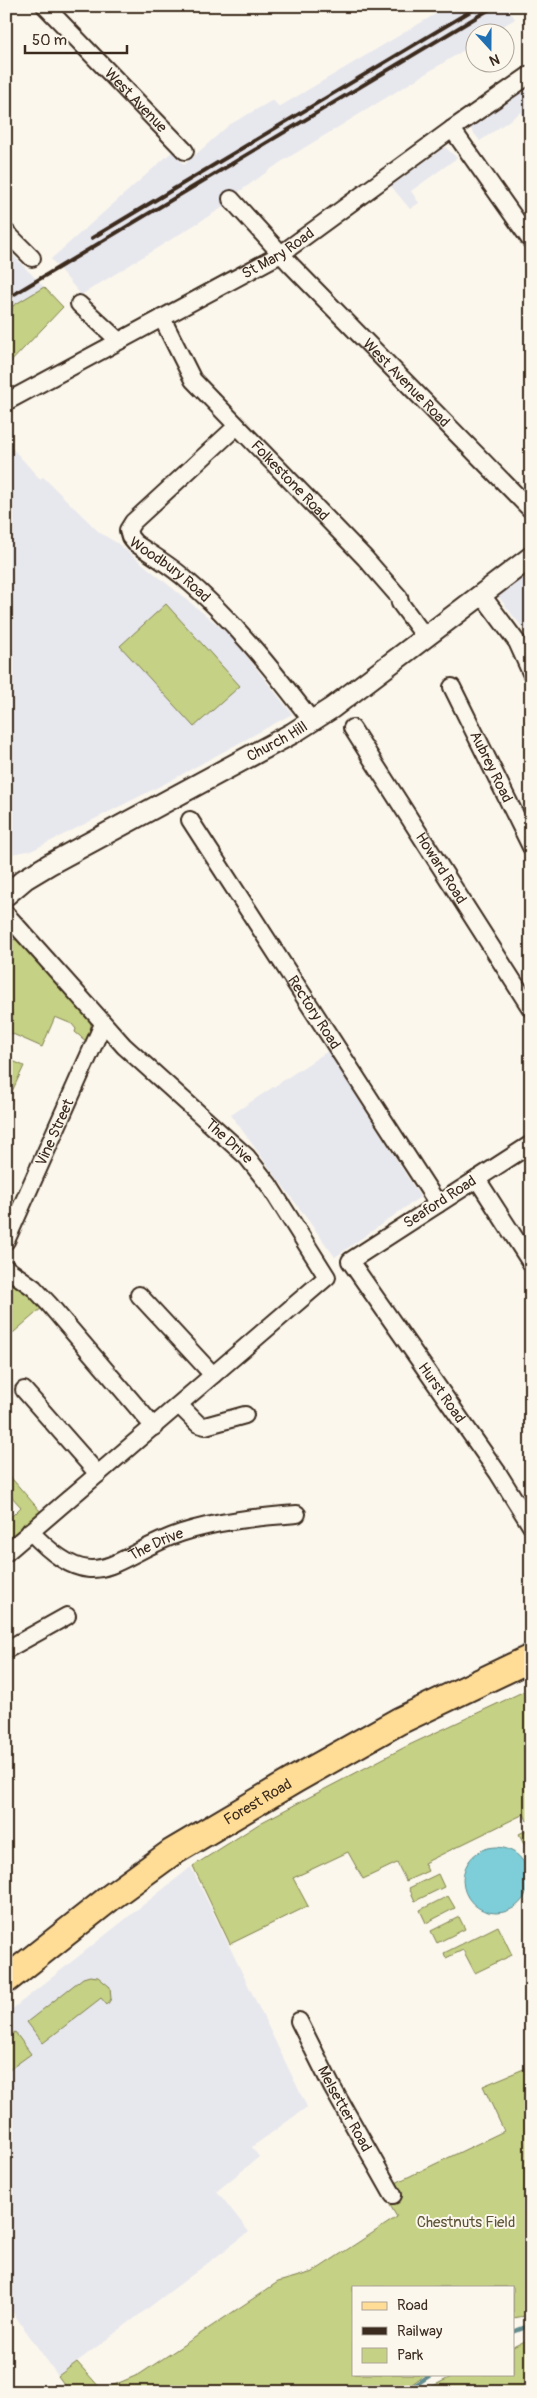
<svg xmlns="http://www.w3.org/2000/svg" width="537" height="2398" viewBox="0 0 537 2398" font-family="Pangolin,sans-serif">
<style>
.built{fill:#e7e7ee}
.green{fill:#c5d184;stroke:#807e51}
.water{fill:#7dced8;stroke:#638c8e}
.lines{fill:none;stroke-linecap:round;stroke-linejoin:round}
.stream{stroke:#638c8e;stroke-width:4.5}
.minor-casing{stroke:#3b2a1e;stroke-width:20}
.tertiary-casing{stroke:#3b2a1e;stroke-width:24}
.primary-casing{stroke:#3b2a1e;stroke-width:30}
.minor{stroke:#fbf7ec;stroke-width:16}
.tertiary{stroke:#fbf7ec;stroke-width:20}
.primary{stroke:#ffdd96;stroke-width:26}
.rail{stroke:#3b2a1e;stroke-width:4}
.labels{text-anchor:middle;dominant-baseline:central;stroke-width:4;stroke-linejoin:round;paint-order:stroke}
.street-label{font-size:15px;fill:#3b2a1e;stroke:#fbf7ec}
.park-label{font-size:15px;fill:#5e5438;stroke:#fbf7ec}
</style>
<rect width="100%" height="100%" fill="#fbf7ec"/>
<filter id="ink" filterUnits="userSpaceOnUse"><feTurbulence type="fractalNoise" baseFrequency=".02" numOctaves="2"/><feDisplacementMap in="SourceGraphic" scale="10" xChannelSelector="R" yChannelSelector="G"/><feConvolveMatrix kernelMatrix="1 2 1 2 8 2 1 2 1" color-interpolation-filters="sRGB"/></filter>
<g filter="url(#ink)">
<!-- built -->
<g class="built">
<path d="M449,6H507L515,19L493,32H474V44L281,162L240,191L225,206L81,295L51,259L173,151L184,165L229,125L273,100L279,107Z"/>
<path d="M531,84V125L521,112L480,141L469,127Z"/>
<path d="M445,147L457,158L411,191L419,203L410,209L391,186Z"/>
<path d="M6,248L63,307L6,367Z"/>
<path d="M11,447L40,479L43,477L100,533L117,543L230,635L292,714L166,783L33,850L6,855V451Z"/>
<path d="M531,572V639L498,596Z"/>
<path d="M328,1051L420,1197L335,1257L231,1115Z"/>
<path d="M191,1867L307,2107L252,2147L259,2157L217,2191L249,2232L58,2376L6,2303V2014Z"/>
</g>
<!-- green -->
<g class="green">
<path d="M44,287L63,307L6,367V310Z"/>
<path d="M166,604L240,686L194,727L120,646Z"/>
<path d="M6,938L17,940L88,1015L91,1025L87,1042L75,1032L76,1029L72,1024L55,1017L42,1047L6,1031Z"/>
<path d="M6,1058L24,1066L6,1104Z"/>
<path d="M6,1279L29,1292L43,1307L6,1339Z"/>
<path d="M6,1472L41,1512L6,1542V1517L9,1519L21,1507L10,1495L6,1498Z"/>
<path d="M531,1688V1819L527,1821L524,1814L424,1863L428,1871L406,1881L397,1863L363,1879L348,1852L293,1878L308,1906L230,1944L193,1866L262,1822L407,1746Z"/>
<path d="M531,1828V1844L526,1847L519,1834Z"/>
<path d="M438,1874L444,1887L415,1901L409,1888Z"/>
<path d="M448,1896L455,1908L426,1923L420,1910Z"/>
<path d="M459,1917L465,1929L437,1943L431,1931Z"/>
<path d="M498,1926L512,1955L475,1973L463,1950L446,1958L444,1953Z"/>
<path d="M90,1976L98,1977L110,1987L111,1999L107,2005L101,1998L43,2043L27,2022L83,1978Z"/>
<path d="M15,2032L31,2054L6,2072V2038Z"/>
<path d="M531,2066V2315L513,2318V2287H353V2374H426L401,2392H70L58,2376L77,2362L102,2390L140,2374L278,2282L313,2272L397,2217L381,2190L504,2131L483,2086Z"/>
<path d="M531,2338V2392H421L457,2374H513V2347Z"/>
</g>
<!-- water -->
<circle class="water" cx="496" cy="1880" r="33"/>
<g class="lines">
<!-- stream -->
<g class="stream">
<path d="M513,2332L531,2325"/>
<path d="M405,2392L432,2374"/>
</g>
<!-- minor casing -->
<g class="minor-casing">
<g id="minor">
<path id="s1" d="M45,6L185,151"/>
<path d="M452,129L531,241"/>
<path id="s2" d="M231,199L292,266L531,510"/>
<path d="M6,232L32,258"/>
<path d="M79,304L119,341"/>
<path id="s3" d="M162,318L193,380L365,558L399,597L400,603L426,638"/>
<path id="s4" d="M6,402L281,254L452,129L531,74"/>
<path id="s5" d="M237,426L133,522L128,530L130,537L135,543C151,554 168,564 182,576C232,618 273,670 312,721"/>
<path d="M482,595L517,642L531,673"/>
<path id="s6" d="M452,687L531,847"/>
<path id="s7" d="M352,728L531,1009"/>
<path id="s8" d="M190,820L438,1204"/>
<path id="s9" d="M6,914L124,1046L247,1157L269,1185L327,1277L6,1553"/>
<path id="s10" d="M531,1144L350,1261L498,1473L531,1526"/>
<path d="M477,1179L531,1263"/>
<path id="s11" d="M6,1241L103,1024"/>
<path d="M6,1268L34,1288L49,1304L154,1427"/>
<path d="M139,1295L213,1375"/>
<path d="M24,1390L98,1474"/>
<path d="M179,1405L198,1424L205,1426L245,1415"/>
<path id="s12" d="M30,1531C97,1602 111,1556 181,1533C218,1521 258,1517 297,1514"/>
<path d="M6,1650L67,1616"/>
<path id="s13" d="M299,2021L332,2087L393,2195"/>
</g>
</g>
<!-- tertiary casing -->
<g class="tertiary-casing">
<g id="tertiary">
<path id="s14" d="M6,895L25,879L50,864L293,733L332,708L531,557"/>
</g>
</g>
<!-- primary casing -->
<g class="primary-casing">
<g id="primary">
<path id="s15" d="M6,1980L111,1897L171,1853L296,1779L399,1721L531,1658"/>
</g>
</g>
<!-- minor -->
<use href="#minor" class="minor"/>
<!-- tertiary -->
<use href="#tertiary" class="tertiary"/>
<!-- primary -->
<use href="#primary" class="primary"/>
<!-- rail -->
<g class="rail">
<path d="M92,238L479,6"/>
<path d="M6,299L495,6"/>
</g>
</g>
</g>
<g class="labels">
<!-- street labels -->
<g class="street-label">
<text stroke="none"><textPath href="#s1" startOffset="131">West Avenue</textPath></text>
<text stroke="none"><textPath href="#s4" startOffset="310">St Mary Road</textPath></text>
<text stroke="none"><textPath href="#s2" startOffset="254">West Avenue Road</textPath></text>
<text stroke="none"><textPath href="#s3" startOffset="209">Folkestone Road</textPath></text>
<text stroke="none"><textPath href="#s5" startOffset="210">Woodbury Road</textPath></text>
<text stroke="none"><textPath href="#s14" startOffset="312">Church Hill</textPath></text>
<text stroke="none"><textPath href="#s6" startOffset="89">Aubrey Road</textPath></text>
<text stroke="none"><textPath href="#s7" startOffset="166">Howard Road</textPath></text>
<text stroke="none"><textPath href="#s8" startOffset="229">Rectory Road</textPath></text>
<text stroke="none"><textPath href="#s11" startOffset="119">Vine Street</textPath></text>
<text stroke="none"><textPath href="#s9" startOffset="319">The Drive</textPath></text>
<text transform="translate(440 1202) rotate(-33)">Seaford Road</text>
<text stroke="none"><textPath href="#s10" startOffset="376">Hurst Road</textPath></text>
<text stroke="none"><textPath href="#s12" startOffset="144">The Drive</textPath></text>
<text stroke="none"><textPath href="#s15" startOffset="309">Forest Road</textPath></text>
<text stroke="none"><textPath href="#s13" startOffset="99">Melsetter Road</textPath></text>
</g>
<!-- park labels -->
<g class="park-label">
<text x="466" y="2222">Chestnuts Field</text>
</g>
</g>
<!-- margin -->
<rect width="537" height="2398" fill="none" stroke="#fbf7ec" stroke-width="25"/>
<rect x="12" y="12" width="512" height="2373" fill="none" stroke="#3b2a1e" stroke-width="2" filter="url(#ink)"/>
<!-- legend -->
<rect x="352" y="2286" width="162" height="90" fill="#fbf7ec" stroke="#aea59a"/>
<rect x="362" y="2302" width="25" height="8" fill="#ffdd96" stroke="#aea59a"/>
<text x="397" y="2310" font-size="15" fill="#3b2a1e">Road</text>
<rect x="362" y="2327" width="25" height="8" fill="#3b2a1e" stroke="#aea59a"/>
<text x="397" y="2336" font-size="15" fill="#3b2a1e">Railway</text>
<rect x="362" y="2348" width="25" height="15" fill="#c5d184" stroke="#aea59a"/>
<text x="397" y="2360" font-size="15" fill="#3b2a1e">Park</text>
<!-- north arrow -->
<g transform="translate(490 48) rotate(159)"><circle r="24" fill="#fbf7ec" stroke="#aea59a"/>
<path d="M0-4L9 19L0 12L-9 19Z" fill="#1f6fb2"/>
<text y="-8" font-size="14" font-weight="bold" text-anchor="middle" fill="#3b2a1e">N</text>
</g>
<!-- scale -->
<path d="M25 45v8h102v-8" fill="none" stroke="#3b2a1e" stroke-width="2.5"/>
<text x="32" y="45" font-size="15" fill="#3b2a1e" stroke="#fbf7ec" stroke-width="4" paint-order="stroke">50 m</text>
</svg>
